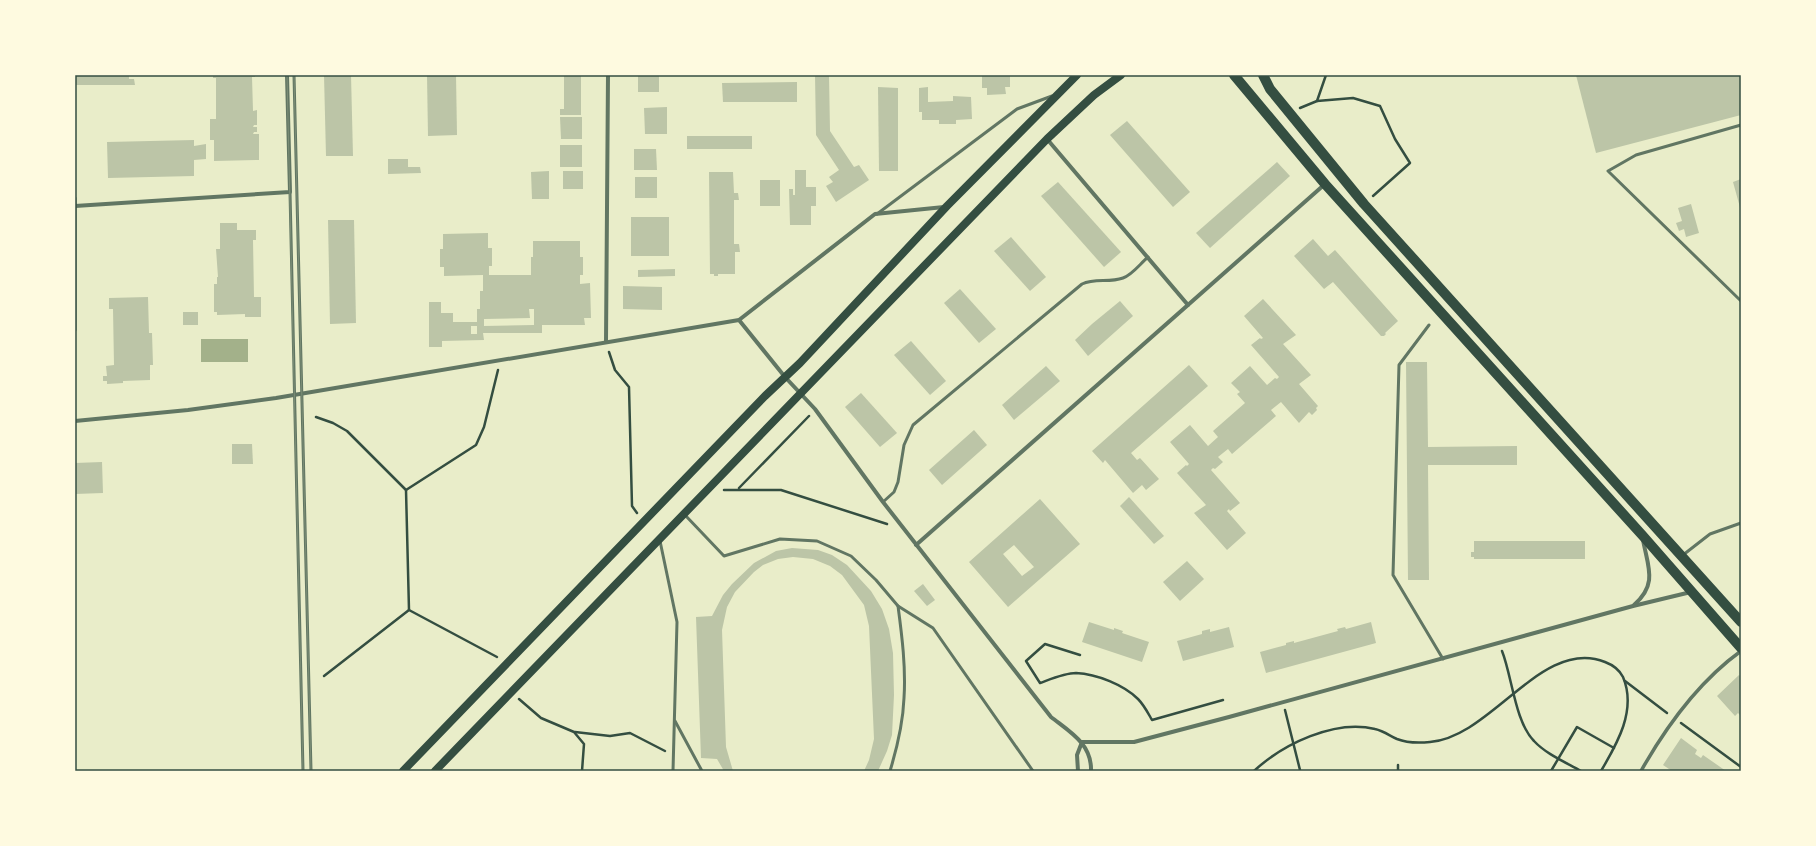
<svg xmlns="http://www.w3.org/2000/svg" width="1816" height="846" viewBox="0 0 1816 846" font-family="'PT Sans Narrow',sans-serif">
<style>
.water{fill:#a3b18a}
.building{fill:#bcc5a7;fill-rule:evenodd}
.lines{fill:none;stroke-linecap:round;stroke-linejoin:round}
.path{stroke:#344e41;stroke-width:2.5}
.service{stroke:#617663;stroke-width:3}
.pedestrian{stroke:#617663;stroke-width:3.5}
.minor{stroke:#617663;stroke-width:4}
.secondary{stroke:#344e41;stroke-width:8}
.primary{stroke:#344e41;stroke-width:10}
.tram{stroke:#7c8e77;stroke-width:1}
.neatline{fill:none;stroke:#344e41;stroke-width:1.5}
</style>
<rect width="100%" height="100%" fill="#e9edc9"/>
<!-- water -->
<rect class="water" x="201" y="339" width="47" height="23"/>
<!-- building -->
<g class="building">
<path d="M75,75H129V79H134L135,85H75Z"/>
<path d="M213,75H255V77H252L253,111L257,110V125H254L253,127H257V132H254L253,134H259V160L214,161V140H210V119H216V78H213Z"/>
<path d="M324,75H351L353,156H326Z"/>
<path d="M427,75H456L457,135L428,136Z"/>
<rect x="638" y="75" width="21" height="17"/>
<path d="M815,75H829L830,131L854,167L859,165L869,180L836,202L826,186L833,182L829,177L839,170L816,135Z"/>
<path d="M982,75H1010V87H1005L1006,94L987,95V88H982Z"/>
<path d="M1576,75H1741V115L1596,153Z"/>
<path d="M564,76H581V115H560V109H564Z"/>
<path d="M797,82V102H723L722,83Z"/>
<path d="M878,87L898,88V171H879Z"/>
<path d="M928,87V102L953,101V96L971,97L972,119L956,120V124H939V120H922V112H919V88Z"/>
<path d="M667,107V134H645L644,108Z"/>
<path d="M560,117H582V139H561Z"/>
<path d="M1127,121L1190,192L1173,207L1110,135Z"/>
<rect x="687" y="136" width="65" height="13"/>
<path d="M194,140V146L206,144V159L194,160V176L108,178L107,142Z"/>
<rect x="560" y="145" width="22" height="22"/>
<path d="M634,149H656L657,170H634Z"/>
<path d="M388,159H408V167H420L421,173L388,174Z"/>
<path d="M1277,162L1290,176L1210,248L1196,233Z"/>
<path d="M795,170H806V187H816V206H811V225H790L789,189H793V195H795Z"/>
<path d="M549,171V199H532L531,172Z"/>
<rect x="563" y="171" width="20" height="18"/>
<path d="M709,172H733L734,193H738L739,200H734V244H739L740,252H735V274H718V276H714V274H710Z"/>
<rect x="635" y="177" width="22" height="21"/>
<path d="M1741,179V211L1733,182Z"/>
<rect x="760" y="180" width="20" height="26"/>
<path d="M1058,182L1121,252L1104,267L1041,196Z"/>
<path d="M1691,204L1699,233L1686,237L1684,229L1679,231L1676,223L1682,221L1678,208Z"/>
<rect x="631" y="217" width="38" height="39"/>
<path d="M328,220H354L356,323L330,324Z"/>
<path d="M220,223H237V230H256V240H253L254,297H261V317H245V314L217,315V312H214V284H217V277H218L216,249H220Z"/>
<path d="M488,233V248H492V266H489V275H531V257H533V241H580V257H583V275H580V284L590,283L591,318H584L585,325H542V333H483L484,340L442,341V347H429V302H441V313H453V322H477V309H480V291H483V275L444,276V267H440V249H443V234ZM529,309H534V325L484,326V319L530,318ZM471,326H477V334H471Z"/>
<path d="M1011,237L1046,277L1030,291L994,251Z"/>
<path d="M1313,239L1328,256L1335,250L1398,321L1385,333L1386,334L1384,336H1381L1333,282L1324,289L1294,256Z"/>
<path d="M675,269V276L638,277V270Z"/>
<path d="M623,286L662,287V310L623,309Z"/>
<path d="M960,289L996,329L979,343L944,303Z"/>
<path d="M148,297L149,333H152L153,365H150V380L123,381V383L107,384V381H103V376H107L106,366L114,365L113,309H109V298Z"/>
<path d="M1263,299L1296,335L1283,344L1311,375L1299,384L1318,406L1316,408L1317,410L1312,415L1309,412L1299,423L1281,402L1271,410L1276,416L1232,454L1228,449L1218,457L1223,462L1215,469L1213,468L1211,470L1240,503L1230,511L1229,509L1227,511L1246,533L1227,550L1194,513L1206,505L1177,473L1186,465L1187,466L1189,464L1170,442L1190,425L1208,446L1218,437L1213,431L1245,403L1237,394L1240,392L1231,383L1250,366L1267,385L1275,378L1277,379L1279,377L1251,345L1260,338L1261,339L1263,338L1244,316Z"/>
<path d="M1120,301L1133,316L1088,356L1075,340L1092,324Z"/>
<rect x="183" y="312" width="15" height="13"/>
<path d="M911,341L946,381L930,395L894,355Z"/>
<path d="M1406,362H1427L1428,447L1517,446V465H1428L1429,580H1408Z"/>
<path d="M1189,365L1208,386L1131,453L1137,460L1140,458L1159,479L1146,490L1142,485L1133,493L1105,460L1103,463L1092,451Z"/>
<path d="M1046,366L1060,381L1014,420L1002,405Z"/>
<path d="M861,393L897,433L880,447L845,407Z"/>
<path d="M974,430L987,445L942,485L929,470Z"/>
<path d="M232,444H252L253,464H232Z"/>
<path d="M102,462L103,493L75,494V463Z"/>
<path d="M1129,497L1164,536L1154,544L1120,506Z"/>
<path d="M1040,499L1080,544L1008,607L969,562ZM1014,545L1034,567L1022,576L1003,554Z"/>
<path d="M1474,541H1585V559H1474V557H1471V552H1474Z"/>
<path d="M792,548L818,550L832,555L847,565L871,591L882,609L889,629L893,653L894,695L892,735L887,751L878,771H864L869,760L874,739L869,626L864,605L842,575L830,566L813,559L793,557L778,559L763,565L754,572L735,592L727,607L722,630L726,747L733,771H724L717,759L701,758L696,617L712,616L723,595L732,584L754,563L776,551Z"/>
<path d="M1187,561L1204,579L1180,601L1163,582Z"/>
<path d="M923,584L935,600L927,606L914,591Z"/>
<path d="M1089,622L1114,630V628L1123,631L1122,633L1149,642L1142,662L1082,642Z"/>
<path d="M1371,622L1376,643L1266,673L1260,652L1286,645V643L1294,641V643L1338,631L1337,629L1345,627L1346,629Z"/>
<path d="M1229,627L1234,647L1183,661L1177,641L1202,634V631L1210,629V632Z"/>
<path d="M1739,675L1741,677V716L1738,713L1735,716L1717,696Z"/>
<path d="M1681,738L1697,750L1695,754L1701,758L1703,755L1726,771H1672L1663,765Z"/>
</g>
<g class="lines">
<!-- path -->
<g class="path">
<path d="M1317,101L1353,98L1380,106L1395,139L1410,163L1373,196"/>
<path d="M1300,108L1317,101L1326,75"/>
<path d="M609,352L615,370L629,387L632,506L637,513"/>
<path d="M316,417L333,423L347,431L406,490L409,610"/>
<path d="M739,488L809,416"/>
<path d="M406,490L476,445L484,427L498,370"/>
<path d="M724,490H781L887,524"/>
<path d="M1502,651C1512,676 1515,722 1534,741C1546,754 1565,762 1581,771"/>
<path d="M1080,655L1045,644L1026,661L1040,683C1051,679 1065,673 1076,673C1097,674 1124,685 1138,699C1144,705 1148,713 1152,720L1223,700"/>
<path d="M324,676L409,610L497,657"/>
<path d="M1625,681L1667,713"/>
<path d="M519,699L541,718L574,732L584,744L582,771"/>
<path d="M1285,710L1300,770"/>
<path d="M1681,723L1741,767"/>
<path d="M575,732L610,736L630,733L665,751"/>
<path d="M1398,765V771"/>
<path d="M1254,771C1283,744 1335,719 1375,729C1384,731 1390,736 1397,739C1407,743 1420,743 1430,742C1492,737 1542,637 1605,662C1613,665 1619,669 1623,677C1637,710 1617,744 1601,771"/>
<path d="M1551,771L1577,727L1614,748"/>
</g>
<!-- service -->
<g class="service">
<path d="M294,75L311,771"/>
<path d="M1741,125L1636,155L1608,171L1741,301"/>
<path d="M290,192L303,771"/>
<path d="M75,198V330"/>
<path d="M877,214L1017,109L1052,96"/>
<path d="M1429,325L1399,365L1393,575L1443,659"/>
<path d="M883,502L894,492L898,482L904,445L913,425L1082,284C1095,278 1109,283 1123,278C1132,275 1140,264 1148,257"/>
<path d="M685,515L724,556L780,539L817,541L851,556L876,580L898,606"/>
<path d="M660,541L677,622L673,771"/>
<path d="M1683,555L1710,534L1741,523"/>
<path d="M675,721L702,771"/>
<path d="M890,771C897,748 903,723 904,698C906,668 902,636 898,606L933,628L1033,771"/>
</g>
<!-- pedestrian -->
<path class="pedestrian" d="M1641,771C1667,725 1698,682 1741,651"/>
<!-- minor -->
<g class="minor">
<path d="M1047,139L1188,305"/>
<path d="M75,206L290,192L287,75"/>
<path d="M739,320L785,377L815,409L883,502L1051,717C1070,732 1092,744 1091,771"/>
<path d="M606,342L608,75"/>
<path d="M75,421L188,410L276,398L739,320L875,214L944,207"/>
<path d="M916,545L1325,184"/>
<path d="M1634,605C1658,584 1648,567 1643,540"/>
<path d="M1082,742H1134L1229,717L1633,606L1691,592"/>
<path d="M1078,771L1077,755L1082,742"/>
</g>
<!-- secondary -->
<g class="secondary">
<path d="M403,771L765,396L800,363L947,206L1077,75"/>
<path d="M435,771L1047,139L1094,95L1121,75"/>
</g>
<!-- primary -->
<g class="primary">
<path d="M1234,75L1325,184L1643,536L1741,648"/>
<path d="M1263,75L1270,89L1364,204L1741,622"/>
</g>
<!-- tram -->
<g class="tram">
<path d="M287,75L303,771"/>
<path d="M294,75L311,771"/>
</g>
</g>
<!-- border -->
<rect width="1816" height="846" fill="none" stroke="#fefae0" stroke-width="152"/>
<rect x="76" y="76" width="1664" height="694" class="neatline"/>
</svg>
